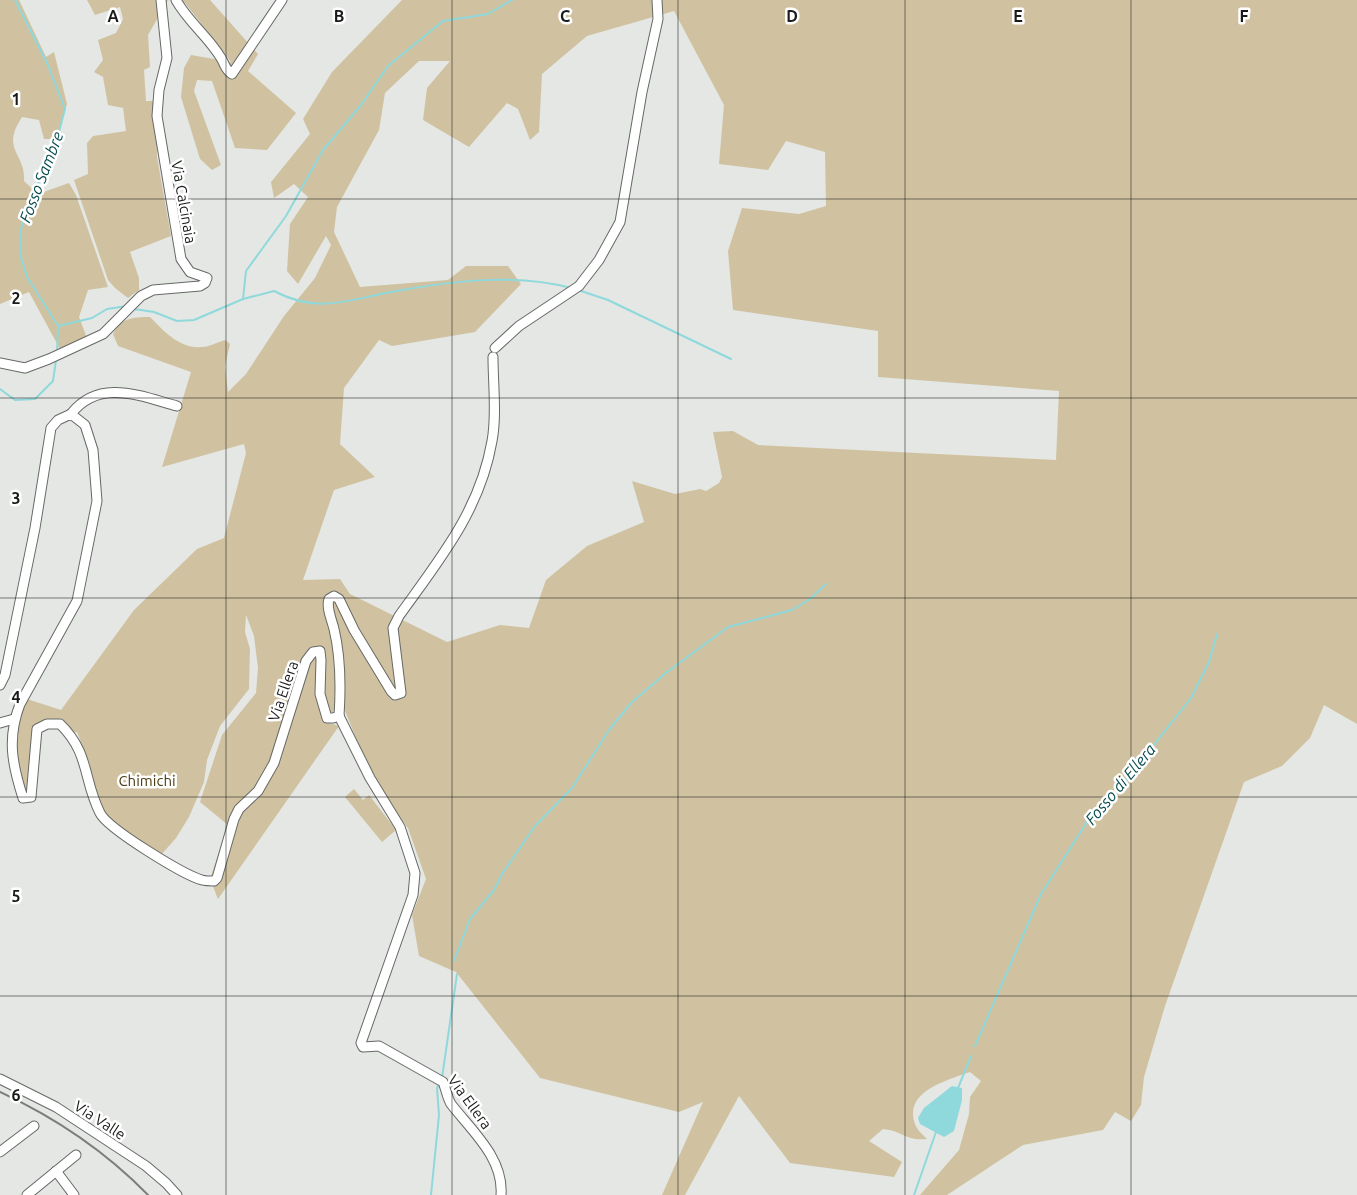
<svg xmlns="http://www.w3.org/2000/svg" width="1357" height="1195" viewBox="0 0 1357 1195" font-family="Ubuntu,sans-serif">
<style>
.green{fill:#d0c2a0;fill-rule:evenodd}
.water{fill:#8fd9dc}
.lines{fill:none;stroke-linecap:round;stroke-linejoin:round}
.stream{stroke:#8fd9dc;stroke-width:2}
.minor-casing{stroke:#666966;stroke-width:11}
.minor{stroke:#fff;stroke-width:9}
.rail{stroke:#7b7d7b;stroke-width:2}
.grid{fill:none;stroke:#191a19;stroke-width:1;stroke-opacity:0.55}
.labels{text-anchor:middle;dominant-baseline:central;stroke-width:5;stroke-linejoin:round;paint-order:stroke}
.street-label{font-size:15px;fill:#191a19;stroke:#fff}
.park-label{font-size:15px;fill:#4b3c12;stroke:#fff}
.water-label{font-size:16px;font-style:italic;fill:#064c4e;stroke:#fff}
.grid-label{font-size:16px;text-anchor:middle;font-weight:bold;fill:#191a19;stroke:#fff;stroke-width:5;stroke-linejoin:round;paint-order:stroke}
</style>
<rect width="100%" height="100%" fill="#e4e7e3"/>
<!-- green -->
<g class="green">
<path d="M0,0H19L46,57L54,52L67,104L57,139H44L39,120L22,117C0,151 26,152 24,181L38,194L69,183L76,195L108,287L88,290L79,317L87,338L60,349L29,292L0,304Z"/>
<path d="M87,0H210L258,54L248,71L296,113L267,150L235,148L212,81L197,80L194,91L221,165L212,170L200,159L181,97L184,68L191,55L231,62L185,3L168,0L148,35L150,67L144,70L146,101H156L157,157L171,236L130,252L139,278V290L128,298L115,288L108,280L74,180L88,174L87,143L93,136L126,131L123,108L108,105L103,77L94,72L103,60L98,40L116,33L123,19L120,7L95,15Z"/>
<path d="M402,0H1357V724L1324,705L1310,738L1282,766L1244,782L1165,1006L1144,1077L1141,1105L1131,1121L1115,1112L1103,1130L1023,1145L947,1195H920L959,1150L969,1114L970,1097L981,1081L970,1072C948,1080 903,1091 915,1124C917,1130 923,1135 927,1139C905,1141 903,1131 883,1129L869,1141L902,1162L894,1177L790,1163L739,1096L685,1195H662L703,1102L679,1112L540,1078L456,972L419,956L412,915L426,879L408,828L375,785L343,706L338,704L333,712L324,714L323,721L339,726L218,899L210,879L228,825L200,802L222,735L256,693L258,668L254,636L246,615L245,632L250,649L249,689L220,726L207,760L204,782L189,817L176,838L161,855L139,843L110,821L95,793L89,762L77,732L73,733L59,721L39,724L28,794H24C16,755 10,737 27,699L61,710L134,610L197,549L224,538L246,453L244,444L162,467L191,372L118,346L113,334C121,318 132,317 150,317C164,331 179,349 202,347C209,347 218,342 225,340L230,344L225,366L228,392L246,374L284,316L315,278L331,245L326,236L298,284L287,271L290,224L308,197L294,184L274,198L271,182L310,134L303,119L332,72ZM674,11L724,105L719,164L768,170L786,141L825,152L826,206L799,214L742,208L728,251L733,310L878,331V377L1059,391L1056,460L758,445L733,431L713,432L722,477L719,483L706,491L700,489L675,494L632,481L644,522L587,546L546,580L529,628L500,625L447,642L350,594L340,579L303,580L334,490L375,477L340,444L344,388L379,340L392,346L475,332L521,284L508,266H466L448,280L360,287L334,232L337,207L379,130L385,93L419,61H450L427,88L423,120L469,147L507,103L518,109L530,140L539,132L542,74L587,36Z"/>
<path d="M354,789L363,800L369,795L396,830L382,842L345,797Z"/>
</g>
<!-- water -->
<path class="water" d="M952,1086L962,1088V1100L954,1131L944,1137L920,1124L918,1118L924,1108Z"/>
<g class="lines">
<!-- stream -->
<g class="stream">
<path d="M15,0L47,63L65,109L54,151L31,198L21,228V257L27,277L58,326L57,353"/>
<path d="M578,290L608,300L731,359"/>
<path d="M243,299L274,291C319,315 350,299 396,291C453,281 515,273 571,288"/>
<path d="M134,309L154,312L177,321L194,320L243,299L246,271L286,216L323,150L361,105L388,66L443,21L488,14L512,0"/>
<path d="M58,326L92,318L107,309L127,306"/>
<path d="M0,389L15,400L35,399L53,381L56,360"/>
<path d="M454,961L470,919L494,890L502,874L535,826L572,788L609,730L631,703L667,672L728,627L792,610L810,599L826,584"/>
<path d="M975,1046L1041,894L1092,814L1115,794L1191,698L1209,662L1217,634"/>
<path d="M442,1078L457,974"/>
<path d="M958,1088L971,1056"/>
<path d="M431,1195L439,1115L437,1088L440,1082"/>
<path d="M914,1195L936,1132"/>
</g>
<!-- minor casing -->
<g class="minor-casing">
<g id="minor">
<path d="M176,0C189,23 208,36 221,58C225,64 225,70 232,74L282,0"/>
<path d="M495,348L519,326L579,286L599,260L620,222L642,92L658,19L657,0"/>
<path d="M0,363L25,368L49,359L103,334L141,296L153,290L200,286L205,283L207,278L190,272L181,259L157,116L159,90L167,58L161,0"/>
<path d="M71,414C99,378 140,396 177,406"/>
<path d="M0,685L5,675L35,528L51,428L58,420L71,414L85,425L93,450L97,501L77,601L20,704C7,738 12,764 23,798L31,797L37,729L47,724H60C90,753 83,780 100,813C108,829 184,875 202,880C206,881 210,881 214,881L217,878L234,819L239,809L258,791L274,763L306,661L313,652L320,651L321,660L320,694L327,718H333L339,716"/>
<path d="M339,716C341,686 341,658 334,629C332,620 326,608 329,599L334,596L339,599L354,630L391,691L395,695L401,693L393,628L399,616C439,560 480,511 492,441C497,415 493,384 493,357"/>
<path d="M339,716L370,778L400,827L415,873L413,895L361,1043L363,1047L379,1046L443,1082C446,1089 447,1097 451,1104C471,1130 504,1158 501,1195"/>
<path d="M0,723L14,719"/>
<path d="M0,1079L56,1107L146,1166L166,1183L177,1195"/>
<path d="M0,1152L34,1126"/>
<path d="M56,1171L74,1195"/>
<path d="M27,1195L76,1155"/>
</g>
</g>
<!-- minor -->
<use href="#minor" class="minor"/>
<!-- rail -->
<path class="rail" d="M0,1092C56,1118 105,1151 148,1195"/>
</g>
<!-- grid -->
<path class="grid" d="M226,0V1195M452,0V1195M678,0V1195M905,0V1195M1131,0V1195M0,199H1357M0,398H1357M0,598H1357M0,797H1357M0,996H1357"/>
<g class="labels">
<!-- street labels -->
<g class="street-label">
<text transform="translate(184 202) rotate(80)">Via Calcinaia</text>
<text transform="translate(283 691) rotate(-71)">Via Ellera</text>
<text transform="translate(470 1102) rotate(54)">Via Ellera</text>
<text transform="translate(100 1120) rotate(33)">Via Valle</text>
</g>
<!-- park labels -->
<g class="park-label">
<text x="147" y="780">Chimichi</text>
</g>
<!-- water labels -->
<g class="water-label">
<text transform="translate(41 177) rotate(-69)">Fosso Sambre</text>
<text transform="translate(1120 784) rotate(-50)">Fosso di Ellera</text>
</g>
</g>
<g class="grid-label">
<text x="113" y="22">A</text>
<text x="339" y="22">B</text>
<text x="565" y="22">C</text>
<text x="792" y="22">D</text>
<text x="1018" y="22">E</text>
<text x="1244" y="22">F</text>
<text x="16" y="105">1</text>
<text x="16" y="304">2</text>
<text x="16" y="504">3</text>
<text x="16" y="703">4</text>
<text x="16" y="902">5</text>
<text x="16" y="1101">6</text>
</g>
</svg>
